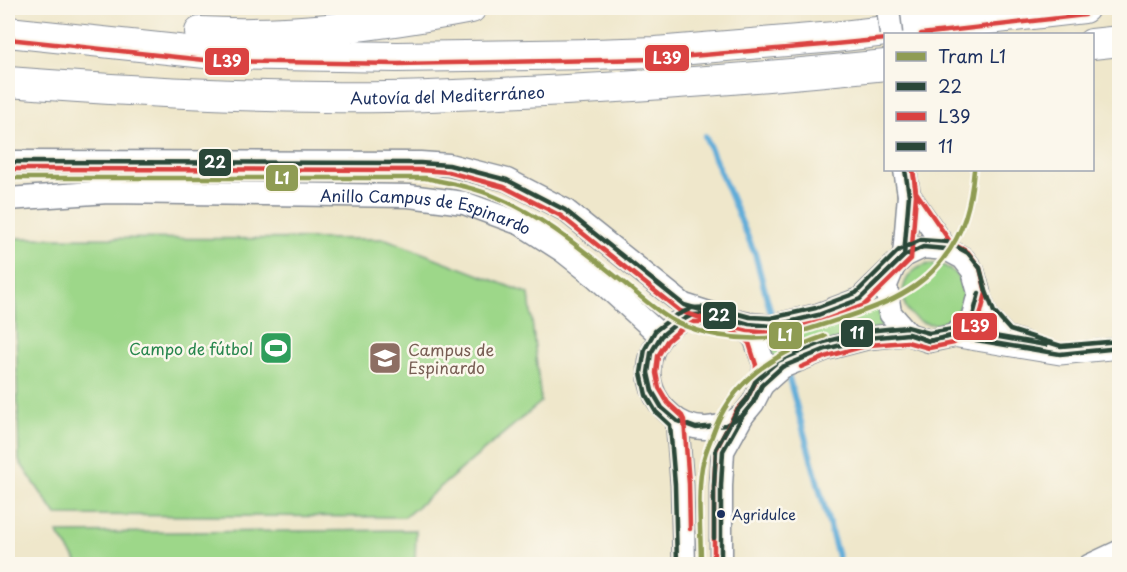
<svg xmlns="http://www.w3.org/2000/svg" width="1127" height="572" viewBox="0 0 1127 572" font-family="'Playpen Sans',sans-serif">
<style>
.green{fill:#9dd789;stroke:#5c8374;stroke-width:1.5}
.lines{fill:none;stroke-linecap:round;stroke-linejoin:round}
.stream{stroke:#5facd8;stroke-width:6}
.minor-casing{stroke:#858b94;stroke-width:19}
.tertiary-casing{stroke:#858b94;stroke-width:23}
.secondary-casing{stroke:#858b94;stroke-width:25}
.motorway-casing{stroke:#858b94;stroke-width:32}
.minor{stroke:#fff;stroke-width:16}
.tertiary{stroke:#fff;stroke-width:21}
.secondary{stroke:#fff;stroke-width:22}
.motorway{stroke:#fff;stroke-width:30}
.secondary-bridge-casing{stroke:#858b94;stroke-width:25;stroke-linecap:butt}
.secondary-bridge{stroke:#fff;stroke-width:22}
.bus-1-casing{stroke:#fbf7ec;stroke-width:9}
.bus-2-casing{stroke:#fbf7ec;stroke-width:9}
.bus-3-casing{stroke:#fbf7ec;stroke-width:9}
.bus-1{stroke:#2a4739;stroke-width:4.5}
.bus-2{stroke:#da4241;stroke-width:4.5}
.bus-3{stroke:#2a4739;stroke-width:4.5}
.tram-1-casing{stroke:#fbf7ec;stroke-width:9}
.tram-1{stroke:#8f9c53;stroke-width:4.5}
.bus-dot{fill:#1b2f5e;stroke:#fbf7ec;stroke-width:2}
.labels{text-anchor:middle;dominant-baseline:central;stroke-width:5;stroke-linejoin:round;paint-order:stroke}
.bus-label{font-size:14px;fill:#1b2f5e;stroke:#fbf7ec;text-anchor:start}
.street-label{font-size:16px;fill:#1b2f5e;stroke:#fbf7ec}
.leisure-label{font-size:16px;fill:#27864d;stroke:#fbf7ec;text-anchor:end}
.education-label{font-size:16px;fill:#785e54;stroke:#fbf7ec;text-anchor:start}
.line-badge{stroke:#fbf7ec;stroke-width:2}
.badge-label{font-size:16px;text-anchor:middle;font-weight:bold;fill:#fff}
</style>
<rect width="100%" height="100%" fill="#fbf7ec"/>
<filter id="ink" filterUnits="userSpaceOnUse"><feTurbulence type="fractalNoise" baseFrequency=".0167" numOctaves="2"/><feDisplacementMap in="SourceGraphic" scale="12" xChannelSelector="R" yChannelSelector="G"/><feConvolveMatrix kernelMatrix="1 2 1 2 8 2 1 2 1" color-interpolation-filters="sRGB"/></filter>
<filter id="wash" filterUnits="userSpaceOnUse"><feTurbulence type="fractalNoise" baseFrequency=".008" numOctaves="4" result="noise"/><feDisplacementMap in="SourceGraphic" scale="24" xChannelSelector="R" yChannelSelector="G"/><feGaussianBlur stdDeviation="1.35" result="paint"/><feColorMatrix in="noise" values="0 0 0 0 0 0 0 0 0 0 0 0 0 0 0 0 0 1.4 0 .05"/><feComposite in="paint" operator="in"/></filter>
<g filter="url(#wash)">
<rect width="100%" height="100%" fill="#efe7cb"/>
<!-- green -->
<g class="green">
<path d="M14,238L386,239L529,294L541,402L405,517L56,515L19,461Z"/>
<circle cx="933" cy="294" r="30"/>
<path d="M875,300L883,326L770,367L760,333L829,318Z"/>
<path d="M416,530L415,564H79L57,533Z"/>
</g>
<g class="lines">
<!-- stream -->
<g class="stream">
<path d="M705,136L755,254L773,321"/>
<path d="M776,331L784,361"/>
<path d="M787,371L840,564"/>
</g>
</g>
</g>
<g filter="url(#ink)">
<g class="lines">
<!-- minor casing -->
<g class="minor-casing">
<path id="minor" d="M1088,564V563L1120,548"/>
</g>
<!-- tertiary casing -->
<g class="tertiary-casing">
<g id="tertiary">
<path d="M979,293L988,316L1006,336L1025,342"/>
<path d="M952,336L1060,354L1120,348"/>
</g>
</g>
<!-- secondary casing -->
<g class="secondary-casing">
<g id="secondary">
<path d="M8,162L420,163L449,165L507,180L565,210L684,305L731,320L748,332L755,339L764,364L762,385L753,403L743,415L723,451L721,486V564"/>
<path id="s1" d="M8,199L108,192L409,196L464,203L521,224L563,251L596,277L661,336"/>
<path d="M904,256L909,195L905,170"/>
<path d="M894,266L886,285L890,313L908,334"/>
<path d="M709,314C703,315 696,314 691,316C646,331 634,385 671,415C680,423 692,428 705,428C712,427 721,427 728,424C733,422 738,418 743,415"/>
<path d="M735,321L749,324L772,326L818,315L860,299L904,256L923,247L946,249"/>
<path d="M762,385L782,367L826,349L868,338L908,334L929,341L952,336L967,326L973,316L979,293L973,271L963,258L946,249L909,195"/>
<path d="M677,421L682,485L684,564"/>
</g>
</g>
<!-- motorway casing -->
<g class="motorway-casing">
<g id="motorway">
<path d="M8,32L215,54L397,57L593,54L656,52L834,37L1084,8"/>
<path d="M200,32C291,37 382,25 471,8"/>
<path d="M1092,44L1120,41"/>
<path id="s2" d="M8,82C113,90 219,96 324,97C383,98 442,96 501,93C630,88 758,78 886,65"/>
</g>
</g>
<!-- minor -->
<use href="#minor" class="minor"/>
<!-- tertiary -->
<use href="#tertiary" class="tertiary"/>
<!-- secondary -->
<use href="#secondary" class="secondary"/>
<!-- motorway -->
<use href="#motorway" class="motorway"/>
<!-- secondary-bridge casing -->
<g class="secondary-bridge-casing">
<path id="secondary-bridge" d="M888,8L891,34"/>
</g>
<!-- secondary-bridge -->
<use href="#secondary-bridge" class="secondary-bridge"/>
<!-- bus-1 casing -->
<g class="bus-1-casing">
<g id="bus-1">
<path d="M8,162L420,163L449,165L507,180L565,210L684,305L749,324L772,326L818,315L860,299L904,256L923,247L946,249"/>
<path d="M872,287L904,256L909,195L905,170"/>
<path d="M743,323L712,314L692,315L677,323L661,336L651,353L648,373L652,391L662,408L677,421L696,428L726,425L743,415L753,403L762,385L782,367L826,349L868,338L908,334L929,341L952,336L967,326L973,316L979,293"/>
<path d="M913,335L929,341L952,336L1060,354L1120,348"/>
<path d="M721,564V486L723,451L743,415L753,403L761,386"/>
</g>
</g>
<!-- bus-2 casing -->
<g class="bus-2-casing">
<g id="bus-2">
<path d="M921,34L1085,15"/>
<path d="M8,39L214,61L397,64L656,59L835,44L886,39"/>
<path d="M8,169L420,170L448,172L504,187L561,216L680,311L728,327L749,343L756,365L755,383L747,399L736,411L716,450L714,486V564"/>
<path d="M801,367L828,356L869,345L907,342L929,348L954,343L972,331L979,320L986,293L980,268L968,252L951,243L916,192L913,170"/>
<path d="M690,529L689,484L684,420L682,416L668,403L659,388L656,373L658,356L667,341L681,329L694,322H711L748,331L772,333L820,322L864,305L911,259L916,195L913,170"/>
</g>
</g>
<!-- bus-3 casing -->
<g class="bus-3-casing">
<g id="bus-3">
<path d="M714,538V486L716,449L737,411L747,399L756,380L778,361L824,342L867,331L907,327L929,333L953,329L1046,345"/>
<path d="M677,564L675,485L670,425L656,412L646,395L641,373L645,349L655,331L673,317L692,308L713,307L750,317L771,318L816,308L856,293L899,250L921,240L948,242L968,253L980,268L986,291L994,312L1010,330L1061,346L1119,341"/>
</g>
</g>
<!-- bus-1 -->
<use href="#bus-1" class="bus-1"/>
<!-- bus-2 -->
<use href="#bus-2" class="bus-2"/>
<!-- bus-3 -->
<use href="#bus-3" class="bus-3"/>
<!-- tram-1 casing -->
<g class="tram-1-casing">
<g id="tram-1">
<path d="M8,178H425C449,183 473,187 496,197C543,216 580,248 619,279C637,293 654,310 674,321C702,335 736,340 767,338C787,337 806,330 825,324C868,310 915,297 943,259C964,233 971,203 974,170"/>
<path d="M701,564C701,532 697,498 702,467C704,456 708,446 712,436C731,381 773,354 825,336"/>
</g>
</g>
<!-- tram-1 -->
<use href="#tram-1" class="tram-1"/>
</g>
</g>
<!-- icons -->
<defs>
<g id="stadium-square" transform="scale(1.725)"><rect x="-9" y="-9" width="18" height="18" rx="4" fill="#2e9e5b" stroke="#fbf7ec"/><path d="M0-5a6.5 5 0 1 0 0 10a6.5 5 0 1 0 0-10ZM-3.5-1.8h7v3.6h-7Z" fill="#fff"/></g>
<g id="university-square" transform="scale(1.725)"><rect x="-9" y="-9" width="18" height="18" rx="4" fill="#8d6e63" stroke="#fbf7ec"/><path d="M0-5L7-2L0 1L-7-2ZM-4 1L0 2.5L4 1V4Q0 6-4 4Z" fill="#fff"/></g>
</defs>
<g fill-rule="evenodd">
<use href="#stadium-square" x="276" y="348"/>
<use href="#university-square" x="385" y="358"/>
</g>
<!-- markers -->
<circle class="bus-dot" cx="721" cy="514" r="5"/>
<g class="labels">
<!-- bus labels -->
<g class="bus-label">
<text x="732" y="514">Agridulce</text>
</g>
<!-- street labels -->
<g class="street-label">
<text stroke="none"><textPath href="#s2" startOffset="440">Autovía del Mediterráneo</textPath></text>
<text stroke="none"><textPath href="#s1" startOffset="420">Anillo Campus de Espinardo</textPath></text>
</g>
<!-- leisure labels -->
<g class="leisure-label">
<text x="253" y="348">Campo de fútbol</text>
</g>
<!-- education labels -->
<g class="education-label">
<text x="408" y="349">Campus de<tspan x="408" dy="18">Espinardo</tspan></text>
</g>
</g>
<g class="line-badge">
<rect x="644" y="44" width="46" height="28" rx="6" fill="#da4241"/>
<rect x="204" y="47" width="46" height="29" rx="6" fill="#da4241"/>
<rect x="198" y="148" width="34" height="29" rx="6" fill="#2a4739"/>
<rect x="265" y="164" width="34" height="28" rx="6" fill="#8f9c53"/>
<rect x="702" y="301" width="35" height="29" rx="6" fill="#2a4739"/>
<rect x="952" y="312" width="46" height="29" rx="6" fill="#da4241"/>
<rect x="840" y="319" width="34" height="29" rx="6" fill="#2a4739"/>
<rect x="768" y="321" width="35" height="29" rx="6" fill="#8f9c53"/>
</g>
<g class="badge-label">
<text x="667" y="64">L39</text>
<text x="227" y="67">L39</text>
<text x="215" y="168">22</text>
<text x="282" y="184">L1</text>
<text x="719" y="321">22</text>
<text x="975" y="332">L39</text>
<text x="857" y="339">11</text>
<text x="785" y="341">L1</text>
</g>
<!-- margin -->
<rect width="1127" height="572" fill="none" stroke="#fbf7ec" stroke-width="30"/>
<!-- legend -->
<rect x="884" y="33" width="210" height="138" fill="#fbf7ec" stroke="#a1a7b3" stroke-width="1.5"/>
<rect x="896" y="52" width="30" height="9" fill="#8f9c53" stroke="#a1a7b3" stroke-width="1.5"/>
<text x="938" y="63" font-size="18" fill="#1b2f5e">Tram L1</text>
<rect x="896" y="82" width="30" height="9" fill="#2a4739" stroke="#a1a7b3" stroke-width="1.5"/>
<text x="938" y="93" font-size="18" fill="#1b2f5e">22</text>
<rect x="896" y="112" width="30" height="9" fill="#da4241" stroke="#a1a7b3" stroke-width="1.5"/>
<text x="938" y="123" font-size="18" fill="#1b2f5e">L39</text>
<rect x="896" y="142" width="30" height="9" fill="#2a4739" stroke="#a1a7b3" stroke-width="1.5"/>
<text x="938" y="153" font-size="18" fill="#1b2f5e">11</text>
</svg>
